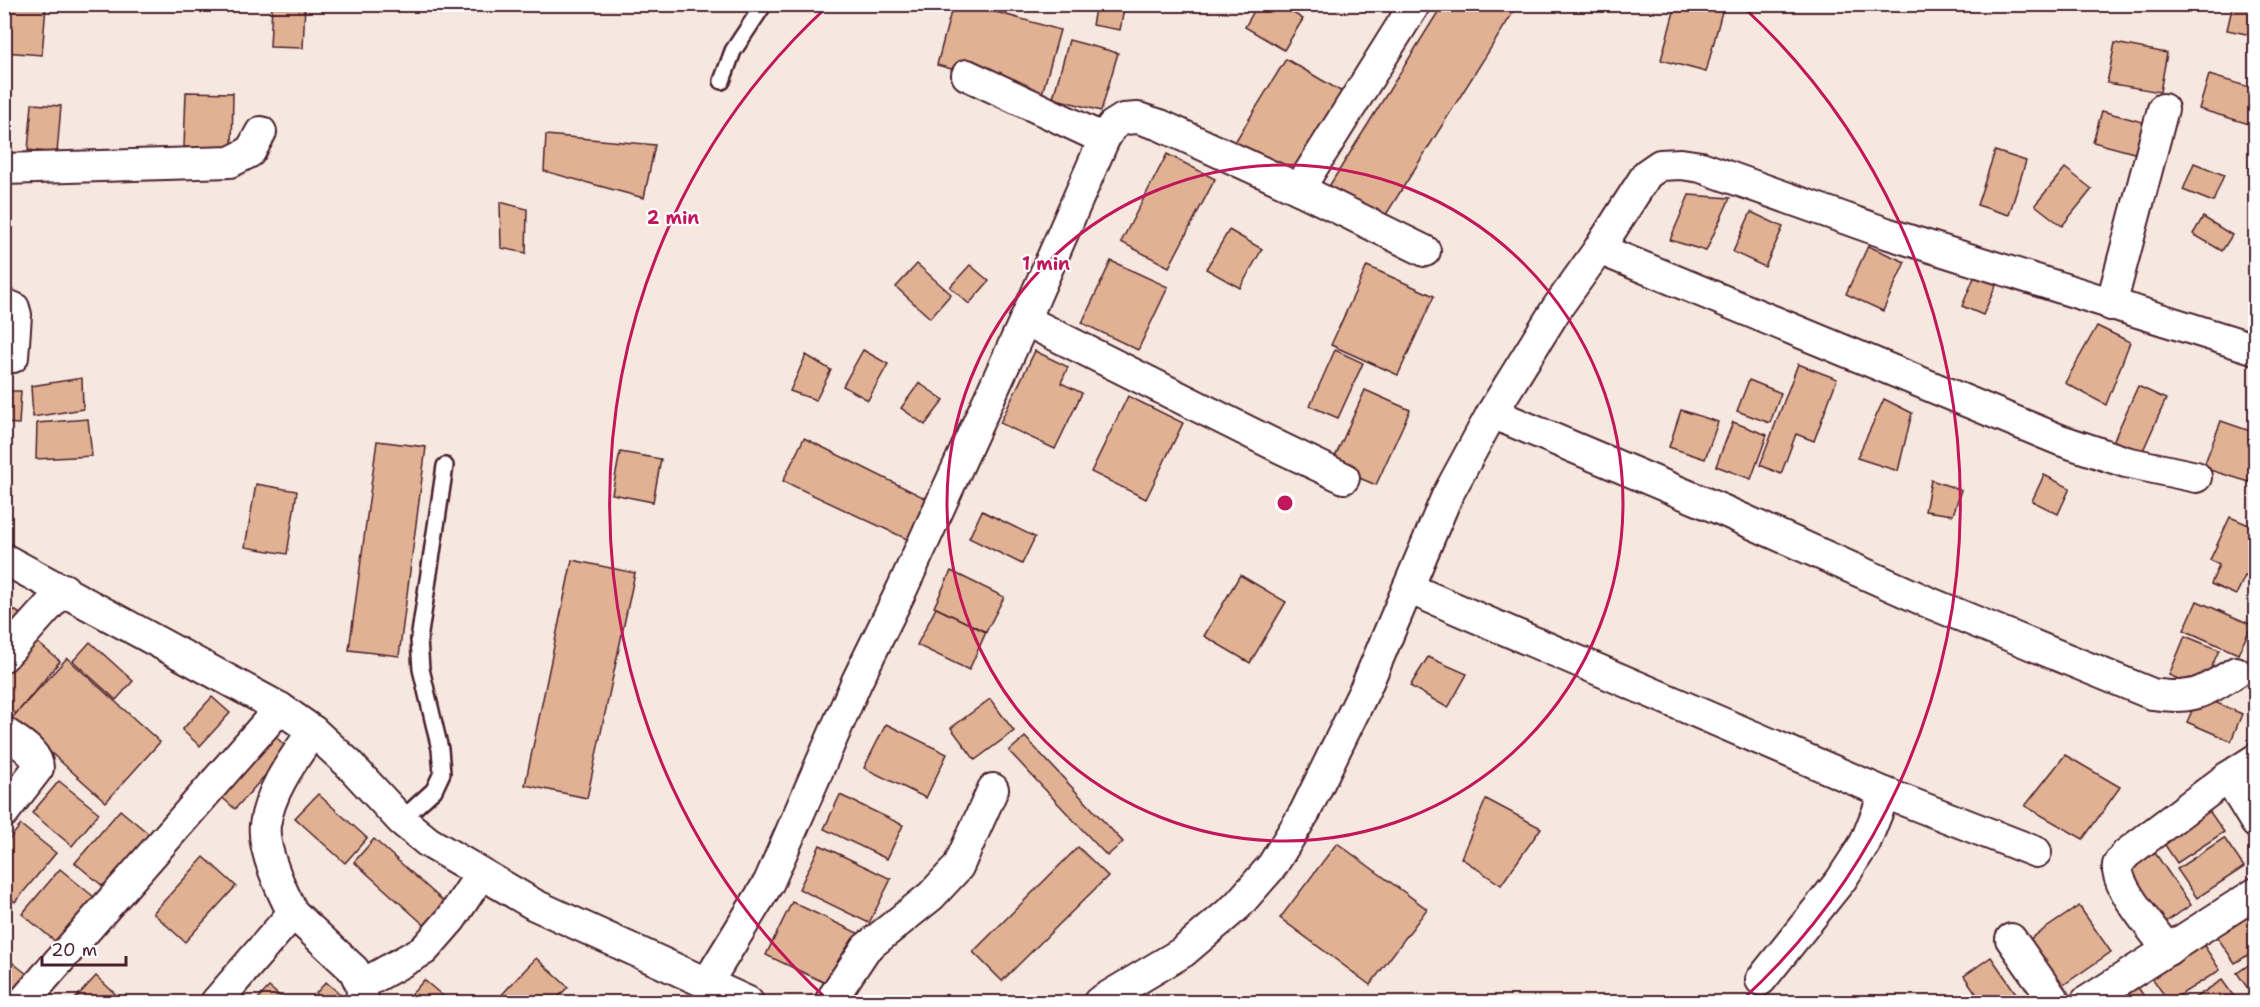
<svg xmlns="http://www.w3.org/2000/svg" width="2260" height="1007" viewBox="0 0 2260 1007" font-family="'Shantell Sans',sans-serif">
<style>
.building{fill:#e1b193;stroke:#4a1f2b;stroke-width:1.5}
.lines{fill:none;stroke-linecap:round;stroke-linejoin:round}
.lane-casing{stroke:#4a1f2b;stroke-width:20}
.street-casing{stroke:#4a1f2b;stroke-width:34}
.lane{stroke:#fff;stroke-width:15}
.street{stroke:#fff;stroke-width:30}
.ring{fill:none;stroke:#c2185b;stroke-width:3}
.centre{fill:#c2185b;stroke:#fff;stroke-width:3}
.ring-label{font-size:18px;text-anchor:middle;font-weight:bold;fill:#c2185b;stroke:#fff;stroke-width:4.5;stroke-linejoin:round;paint-order:stroke}
</style>
<rect width="100%" height="100%" fill="#f6e8df"/>
<filter id="ink" filterUnits="userSpaceOnUse"><feTurbulence type="fractalNoise" baseFrequency=".0167" numOctaves="2"/><feDisplacementMap in="SourceGraphic" scale="12" xChannelSelector="R" yChannelSelector="G"/><feConvolveMatrix kernelMatrix="1 2 1 2 8 2 1 2 1" color-interpolation-filters="sRGB"/></filter>
<g filter="url(#ink)">
<!-- building -->
<g class="building">
<path d="M4,4L46,6L42,55L4,52Z"/>
<path d="M272,4H305L303,48L270,47Z"/>
<path d="M953,4H968L1060,30L1042,94L937,65Z"/>
<path d="M1096,4H1125L1120,30L1092,25Z"/>
<path d="M1258,4H1279L1303,19L1284,50L1245,27Z"/>
<path d="M1443,4H1504L1514,11L1382,221L1328,188Z"/>
<path d="M1676,4H1724L1706,72L1661,60Z"/>
<path d="M2233,4H2256V36L2227,30Z"/>
<path d="M1069,40L1118,53L1101,111L1053,98Z"/>
<path d="M2115,43L2167,53L2160,92L2107,83Z"/>
<path d="M1286,59L1344,93L1292,176L1235,142Z"/>
<path d="M2209,75L2256,89V126L2199,109Z"/>
<path d="M186,92L233,93L232,148L184,147Z"/>
<path d="M32,104L61,106L57,153L28,150Z"/>
<path d="M2102,111L2153,125L2145,156L2093,142Z"/>
<path d="M546,135L655,145L644,198L544,171Z"/>
<path d="M1995,151L2026,161L2009,215L1977,205Z"/>
<path d="M1167,154L1215,179L1169,267L1121,242Z"/>
<path d="M2194,163L2224,175L2213,202L2183,190Z"/>
<path d="M2065,168L2092,189L2062,226L2035,205Z"/>
<path d="M1689,195L1730,198L1706,251L1670,240Z"/>
<path d="M500,202L527,209L526,253L501,248Z"/>
<path d="M1751,212L1783,227L1765,267L1733,252Z"/>
<path d="M2203,217L2232,235L2222,251L2193,234Z"/>
<path d="M1229,230L1262,249L1240,288L1206,269Z"/>
<path d="M1868,246L1905,262L1883,311L1846,294Z"/>
<path d="M1111,261L1168,287L1138,350L1082,323Z"/>
<path d="M917,264L951,294L930,318L896,287Z"/>
<path d="M970,265L989,281L969,304L950,287Z"/>
<path d="M1367,266L1434,296L1398,375L1331,345Z"/>
<path d="M1976,273L1997,283L1983,315L1962,306Z"/>
<path d="M2097,326L2130,342L2106,405L2065,383Z"/>
<path d="M863,350L888,364L868,400L843,386Z"/>
<path d="M1335,350L1363,363L1338,418L1310,406Z"/>
<path d="M1035,351L1068,367L1061,383L1082,393L1055,449L1000,423Z"/>
<path d="M806,355L831,370L816,400L790,391Z"/>
<path d="M1798,364L1837,379L1814,441L1796,434L1781,474L1760,465Z"/>
<path d="M82,378L83,409L33,417L31,386Z"/>
<path d="M1749,380L1781,393L1770,423L1737,411Z"/>
<path d="M919,383L944,400L925,425L901,408Z"/>
<path d="M2138,386L2166,399L2141,455L2113,442Z"/>
<path d="M1365,390L1410,410L1376,485L1331,466Z"/>
<path d="M4,391H21L19,424L4,423Z"/>
<path d="M1128,396L1183,423L1146,499L1091,472Z"/>
<path d="M1884,399L1912,413L1898,471L1857,458Z"/>
<path d="M1681,410L1718,422L1705,459L1669,447Z"/>
<path d="M88,419L92,456L36,459L37,423Z"/>
<path d="M2221,421L2256,433V484L2203,468Z"/>
<path d="M1733,422L1767,435L1751,479L1716,466Z"/>
<path d="M804,438L929,500L911,541L783,481Z"/>
<path d="M377,441L426,447L399,656L349,650Z"/>
<path d="M620,452L661,459L653,502L612,494Z"/>
<path d="M2044,475L2070,488L2058,514L2032,501Z"/>
<path d="M1931,480L1961,490L1953,515L1925,511Z"/>
<path d="M256,484L297,491L287,554L245,547Z"/>
<path d="M982,511L1035,537L1022,564L969,538Z"/>
<path d="M2230,517L2256,528V580L2245,576L2236,595L2211,584L2219,565L2210,560Z"/>
<path d="M572,560L635,573L587,798L525,785Z"/>
<path d="M951,571L1004,597L986,632L934,607Z"/>
<path d="M1240,575L1286,602L1250,663L1204,636Z"/>
<path d="M2197,601L2252,625L2238,654L2184,630Z"/>
<path d="M4,604L24,616L4,642Z"/>
<path d="M936,608L986,632L969,670L917,645Z"/>
<path d="M26,633L60,661L16,714L4,704V659Z"/>
<path d="M2185,636L2219,650L2202,689L2169,675Z"/>
<path d="M90,642L133,681L116,700L73,661Z"/>
<path d="M1428,657L1467,674L1448,708L1410,686Z"/>
<path d="M67,658L160,742L106,802L12,718Z"/>
<path d="M2199,695L2242,714L2231,741L2187,722Z"/>
<path d="M212,697L230,713L200,746L182,730Z"/>
<path d="M990,699L1014,731L975,760L951,728Z"/>
<path d="M886,724L947,754L926,798L864,768Z"/>
<path d="M269,731L289,749L235,809L215,791Z"/>
<path d="M1025,737L1123,842L1107,856L1009,751Z"/>
<path d="M2065,755L2120,787L2083,839L2025,806Z"/>
<path d="M4,767L18,779L4,793Z"/>
<path d="M59,781L99,813L72,846L32,813Z"/>
<path d="M318,794L367,838L345,863L295,818Z"/>
<path d="M840,795L903,825L887,859L824,829Z"/>
<path d="M1486,799L1541,828L1501,885L1461,858Z"/>
<path d="M2203,802L2224,832L2177,863L2157,833Z"/>
<path d="M120,810L154,838L110,892L75,863Z"/>
<path d="M21,825L56,853L15,902L4,893V845Z"/>
<path d="M2224,838L2244,867L2197,898L2177,869Z"/>
<path d="M374,839L452,909L431,931L354,862Z"/>
<path d="M1337,843L1427,909L1370,985L1280,918Z"/>
<path d="M820,845L891,879L869,923L799,889Z"/>
<path d="M1078,847L1108,876L1002,981L973,952Z"/>
<path d="M2153,850L2191,905L2158,927L2121,872Z"/>
<path d="M204,857L236,886L185,942L153,913Z"/>
<path d="M60,869L94,897L56,942L22,914Z"/>
<path d="M792,902L862,935L836,988L766,955Z"/>
<path d="M2079,906L2111,952L2059,988L2027,941Z"/>
<path d="M2256,907V950L2235,963L2215,934Z"/>
<path d="M2199,938L2220,970L2169,1002L2148,972Z"/>
<path d="M4,956L27,974L4,1002Z"/>
<path d="M1991,957L2022,1002H1982L1964,976Z"/>
<path d="M536,958L568,987L553,1002H495Z"/>
<path d="M2256,960V1000L2237,973Z"/>
<path d="M96,976L124,1002H72Z"/>
<path d="M424,980L450,1002H405Z"/>
<path d="M2222,980L2238,1002H2188Z"/>
<path d="M326,982L349,1002H308Z"/>
<path d="M2137,986L2148,1002H2112Z"/>
<path d="M269,987L287,1002H255Z"/>
</g>
<g class="lines">
<!-- lane casing -->
<g class="lane-casing">
<g id="lane">
<path d="M722,81L733,51L764,4"/>
<path d="M401,820L434,790L442,773L440,749L421,669L419,640L445,466"/>
</g>
</g>
<!-- street casing -->
<g class="street-casing">
<g id="street">
<path d="M967,75L1104,139"/>
<path d="M4,169L230,162L250,152L261,132"/>
<path d="M1299,189L1425,251"/>
<path d="M1599,249L2060,440L2126,462L2196,477"/>
<path d="M4,304L14,308L16,315L13,357"/>
<path d="M2111,305L2163,109"/>
<path d="M1025,320L1281,448L1344,478"/>
<path d="M1492,413L1722,510L1930,603L2152,694C2193,700 2202,693 2236,672"/>
<path d="M4,559L280,708L313,731L348,763L401,820L428,842L535,905L748,1002"/>
<path d="M1408,588L1885,793L2036,852"/>
<path d="M4,656L64,589"/>
<path d="M4,732C16,741 38,752 38,768L4,812"/>
<path d="M2256,759L2228,777L2256,823"/>
<path d="M293,913L354,970L361,985L363,1002"/>
<path d="M2011,939L2055,1002"/>
<path d="M2168,950C2156,933 2114,886 2118,865C2119,861 2124,857 2126,854L2228,777"/>
<path d="M1761,980L1841,880L1865,843L1885,793"/>
<path d="M707,983L769,882L857,681L902,589L1025,320L1104,139L1112,126L1123,119L1138,118L1160,125L1299,189L1415,4"/>
<path d="M361,985L424,950L451,919L481,874"/>
<path d="M23,1002L280,708"/>
<path d="M216,1002L293,913C282,892 262,849 265,825C270,790 293,760 313,731"/>
<path d="M830,1002L866,948L931,896L958,867L993,789"/>
<path d="M1099,1002L1183,952L1237,906L1272,866L1305,812L1366,687L1447,496L1492,413L1557,308L1599,249L1647,174L1660,165L1681,164L1701,167L1886,233L2256,349"/>
<path d="M2086,1002L2256,893"/>
</g>
</g>
<!-- lane -->
<use href="#lane" class="lane"/>
<!-- street -->
<use href="#street" class="street"/>
</g>
</g>
<!-- distance rings -->
<g class="ring">
<circle cx="1285" cy="503" r="338"/>
<path d="M829 1001A675 675 0 0 1 829 5M1741 5A675 675 0 0 1 1741 1001"/>
</g>
<circle cx="1285" cy="503" r="9" class="centre"/>
<g class="ring-label">
<text x="673" y="224">2 min</text>
<text x="1046" y="270">1 min</text>
</g>
<!-- margin -->
<rect width="2260" height="1007" fill="none" stroke="#fff" stroke-width="24"/>
<rect x="12" y="12" width="2236" height="983" fill="none" stroke="#4a1f2b" stroke-width="2" filter="url(#ink)"/>
<!-- scale -->
<path d="M42 956v9h84v-9" fill="none" stroke="#4a1f2b" stroke-width="3"/>
<text x="51" y="956" font-size="18" fill="#4a1f2b" stroke="#ffffff" stroke-width="4.5" paint-order="stroke">20 m</text>
</svg>
